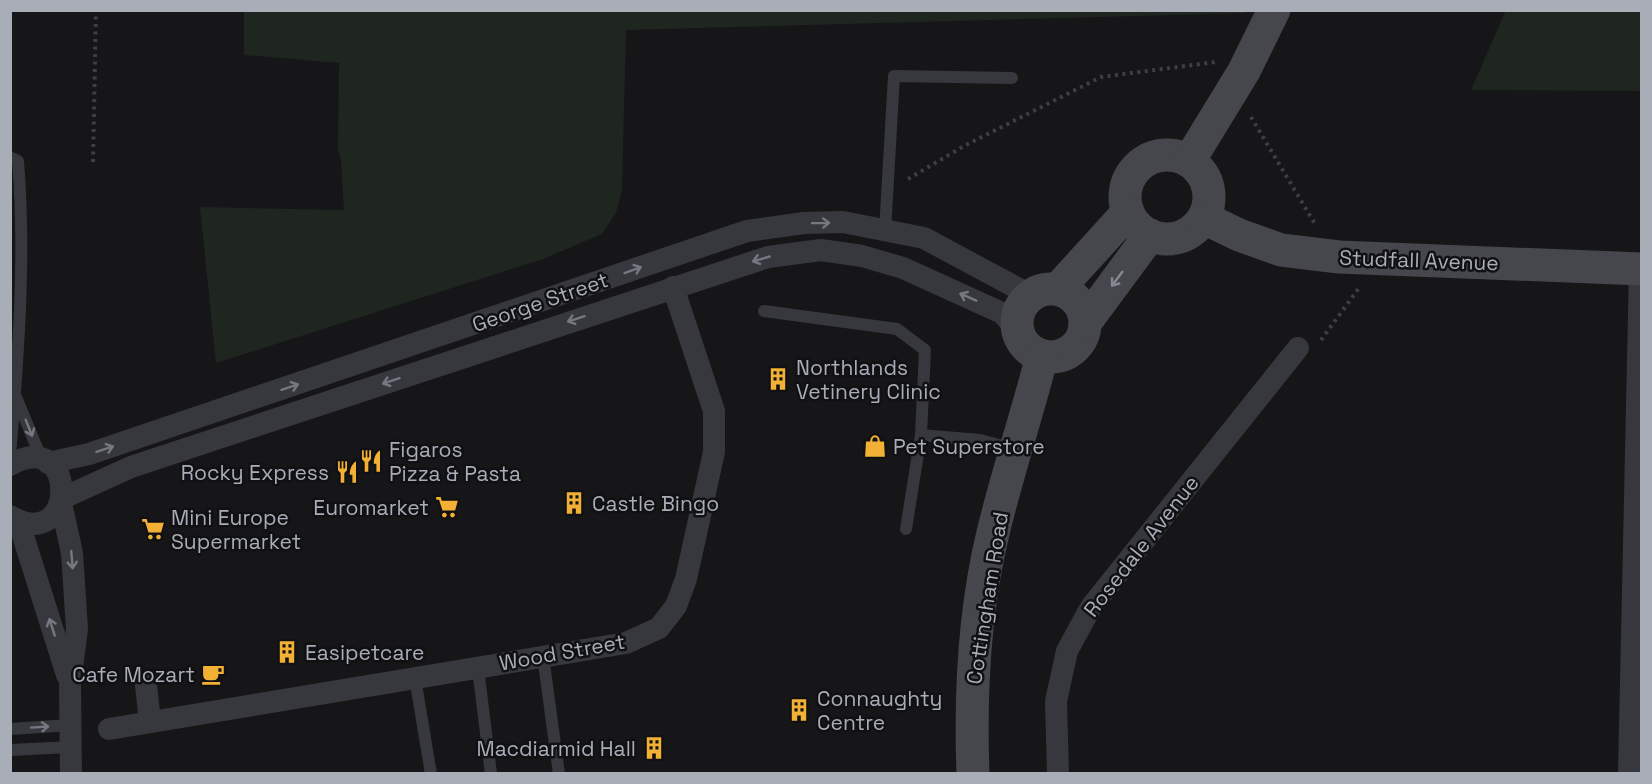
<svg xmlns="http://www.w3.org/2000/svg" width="1652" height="784" viewBox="0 0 1652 784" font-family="'Space Grotesk',sans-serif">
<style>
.green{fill:#1e261f}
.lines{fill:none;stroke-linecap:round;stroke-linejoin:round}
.path{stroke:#3d3f44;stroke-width:4;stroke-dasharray:3 4.5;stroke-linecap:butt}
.lane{stroke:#37383d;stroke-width:12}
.street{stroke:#37383d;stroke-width:22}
.secondary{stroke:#45474d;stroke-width:33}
.oneway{stroke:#757881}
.oneway2{stroke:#858993}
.labels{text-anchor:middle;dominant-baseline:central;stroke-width:5;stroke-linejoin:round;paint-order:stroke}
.street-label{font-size:21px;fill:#a8adb8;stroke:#111113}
.poi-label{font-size:21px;fill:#a8adb8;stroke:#111113;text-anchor:start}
</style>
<rect width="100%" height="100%" fill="#161618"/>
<!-- green -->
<g class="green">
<path d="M1506,10L1641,11V91L1471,90Z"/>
<path d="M244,11V10L1247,11L1246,13L626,30L622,190L616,213L602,234L543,259L216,363L200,207L344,210L341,160L338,149L339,63L244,55Z"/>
</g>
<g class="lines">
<!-- path -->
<g class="path">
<path d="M1251,117L1315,224"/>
<path d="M93,162L96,10"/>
<path d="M908,179L964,146L1101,77L1216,62"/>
<path d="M1321,340L1359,288"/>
</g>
<!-- lane -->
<g class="lane">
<path d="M10,157L18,161C26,259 18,358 10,456"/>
<path d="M885,231L894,76L1012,78"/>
<path d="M764,311L897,329L925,350L921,435L906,529"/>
<path d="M16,397L42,460"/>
<path d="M921,435L980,440L1014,449"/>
<path d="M543,656L559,774"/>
<path d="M478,668L491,774"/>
<path d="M415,678L431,774"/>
<path d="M10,729L70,725"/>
<path d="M10,750L70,747"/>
</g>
<!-- street -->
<g class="street">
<path d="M48,463L89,454L747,231L804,223L843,222L924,238L1030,295"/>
<path d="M10,465C79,425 78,556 10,516"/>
<path d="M63,498L131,467L768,257L821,250L862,256L903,268L1002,313L1016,328"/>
<path d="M61,503L72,553L77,629L70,683L71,774"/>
<path d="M18,520L67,675"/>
<path d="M146,685L150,722"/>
<path d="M109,729L626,643L659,628L676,606L686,579L714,452V411L673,287"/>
<path d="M1058,774L1056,701L1067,651L1091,607L1298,348"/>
<path d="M1629,774L1640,268"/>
</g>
<!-- secondary -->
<g class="secondary">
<circle cx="1167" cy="197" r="42"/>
<path d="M1189,161L1244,71L1274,10"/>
<path d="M1204,218L1239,235L1281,250L1339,257L1642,269"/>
<circle cx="1051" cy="323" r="34"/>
<path d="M1058,289L1128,212"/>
<path d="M1085,323L1150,235"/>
<path d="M973,774C970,694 974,611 993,533C1007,474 1027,415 1042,356"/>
</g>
</g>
<!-- one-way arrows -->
<defs><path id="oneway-shaft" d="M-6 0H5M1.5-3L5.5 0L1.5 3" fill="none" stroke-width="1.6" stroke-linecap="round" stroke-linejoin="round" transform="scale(1.5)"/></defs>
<g class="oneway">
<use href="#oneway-shaft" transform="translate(821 223) rotate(-1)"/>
<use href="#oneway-shaft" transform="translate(761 259) rotate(164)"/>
<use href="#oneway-shaft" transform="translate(633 270) rotate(-20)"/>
<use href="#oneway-shaft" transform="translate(968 297) rotate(-156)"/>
<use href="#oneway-shaft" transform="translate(576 319) rotate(162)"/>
<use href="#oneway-shaft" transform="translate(391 381) rotate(162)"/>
<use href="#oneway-shaft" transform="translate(290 387) rotate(-18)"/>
<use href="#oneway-shaft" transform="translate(29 428) rotate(68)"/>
<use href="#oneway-shaft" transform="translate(105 449) rotate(-18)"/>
<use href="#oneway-shaft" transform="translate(72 560) rotate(85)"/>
<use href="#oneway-shaft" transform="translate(52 627) rotate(-108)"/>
<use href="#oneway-shaft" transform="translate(40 727) rotate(-4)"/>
</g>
<use class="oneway2" href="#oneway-shaft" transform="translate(1117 279) rotate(127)"/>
<!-- icons -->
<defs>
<g id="building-bare" transform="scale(1.8)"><path d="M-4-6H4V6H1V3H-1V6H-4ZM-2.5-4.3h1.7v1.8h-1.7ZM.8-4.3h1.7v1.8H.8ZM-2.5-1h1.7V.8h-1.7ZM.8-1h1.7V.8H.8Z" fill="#f2b134" stroke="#111113" stroke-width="2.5" paint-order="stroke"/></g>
<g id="shop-bare" transform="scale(1.8)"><path d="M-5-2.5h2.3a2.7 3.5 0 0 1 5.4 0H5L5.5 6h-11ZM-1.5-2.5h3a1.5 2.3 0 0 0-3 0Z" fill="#f2b134" stroke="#111113" stroke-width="2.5" paint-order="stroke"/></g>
<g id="restaurant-bare" transform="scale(1.8)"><path d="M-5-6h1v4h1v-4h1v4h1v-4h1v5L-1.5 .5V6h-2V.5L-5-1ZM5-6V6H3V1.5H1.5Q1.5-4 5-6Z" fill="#f2b134" stroke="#111113" stroke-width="2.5" paint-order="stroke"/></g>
<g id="supermarket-bare" transform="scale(1.8)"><path d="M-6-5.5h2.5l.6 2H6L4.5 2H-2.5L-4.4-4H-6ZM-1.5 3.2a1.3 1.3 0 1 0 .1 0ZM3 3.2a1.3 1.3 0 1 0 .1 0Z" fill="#f2b134" stroke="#111113" stroke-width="2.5" paint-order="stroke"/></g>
<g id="cafe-bare" transform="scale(1.8)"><path d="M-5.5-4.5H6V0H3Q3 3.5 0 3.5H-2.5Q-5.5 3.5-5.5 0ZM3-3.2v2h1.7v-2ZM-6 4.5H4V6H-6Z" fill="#f2b134" stroke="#111113" stroke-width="2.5" paint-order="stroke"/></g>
</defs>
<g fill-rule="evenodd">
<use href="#building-bare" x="778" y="379"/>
<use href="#shop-bare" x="875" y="446"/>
<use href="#restaurant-bare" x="371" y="461"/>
<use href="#restaurant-bare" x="347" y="472"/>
<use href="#building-bare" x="574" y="503"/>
<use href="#supermarket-bare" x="447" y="507"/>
<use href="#supermarket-bare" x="153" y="529"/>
<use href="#building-bare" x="287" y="652"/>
<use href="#cafe-bare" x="213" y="674"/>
<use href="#building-bare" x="799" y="710"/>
<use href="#building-bare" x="654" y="748"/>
</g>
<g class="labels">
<!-- street labels -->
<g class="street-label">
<text transform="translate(1419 260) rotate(2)">Studfall Avenue</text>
<text transform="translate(540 302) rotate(-19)">George Street</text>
<text transform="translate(1141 546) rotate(-52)">Rosedale Avenue</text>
<text transform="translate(987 598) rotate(-81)">Cottingham Road</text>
<text transform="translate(562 652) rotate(-10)">Wood Street</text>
</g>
<!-- poi labels -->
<g class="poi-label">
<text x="796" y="367">Northlands<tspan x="796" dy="24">Vetinery Clinic</tspan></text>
<text x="893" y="446">Pet Superstore</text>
<text x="389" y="449">Figaros<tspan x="389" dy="24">Pizza &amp; Pasta</tspan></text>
<text x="329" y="472" text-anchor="end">Rocky Express</text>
<text x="592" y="503">Castle Bingo</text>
<text x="429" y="507" text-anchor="end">Euromarket</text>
<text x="171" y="517">Mini Europe<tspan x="171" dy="24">Supermarket</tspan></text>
<text x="305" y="652">Easipetcare</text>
<text x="195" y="674" text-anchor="end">Cafe Mozart</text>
<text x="817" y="698">Connaughty<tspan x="817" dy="24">Centre</tspan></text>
<text x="636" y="748" text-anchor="end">Macdiarmid Hall</text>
</g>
</g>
<!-- border -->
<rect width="1652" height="784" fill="none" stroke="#a8adb8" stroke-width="24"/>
</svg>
